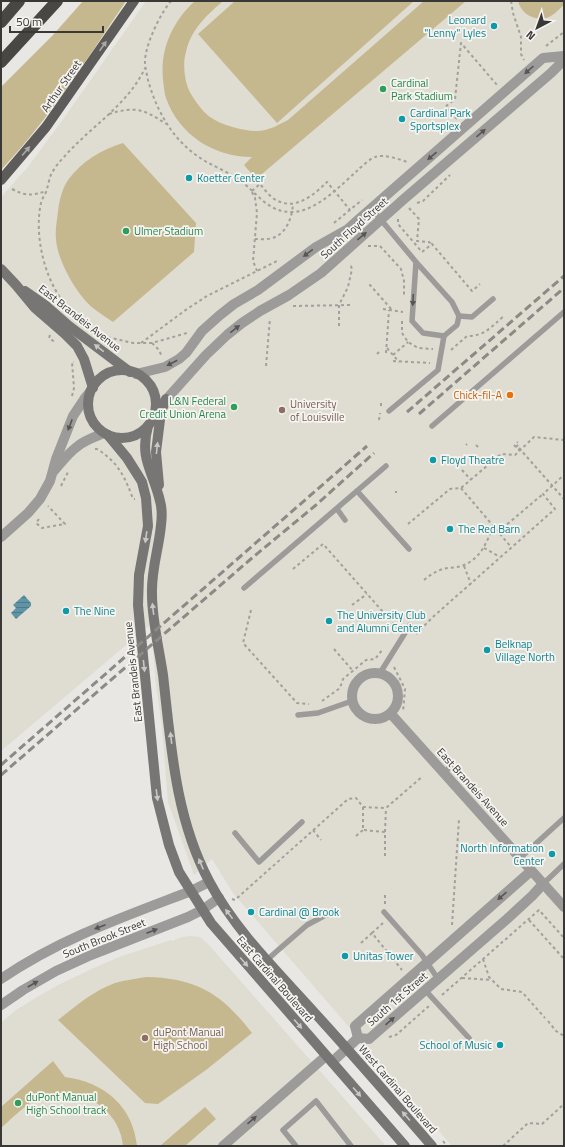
<svg xmlns="http://www.w3.org/2000/svg" width="565" height="1147" viewBox="0 0 565 1147" font-family="'Titillium Web',sans-serif">
<style>
.built{fill:#dfdcd1}
.green{fill:#c6b88e}
.water{fill:url(#water-rules)}
.lines{fill:none;stroke-linecap:round;stroke-linejoin:round}
.path{stroke:#a1a09d;stroke-width:2;stroke-dasharray:3 3;stroke-linecap:butt}
.service{stroke:#9c9b99;stroke-width:5.5}
.minor{stroke:#9c9b99;stroke-width:10}
.tertiary{stroke:#9c9b99;stroke-width:10}
.secondary{stroke:#777674;stroke-width:10}
.primary{stroke:#5e5c5a;stroke-width:10}
.motorway{stroke:#484743;stroke-width:12}
.rail{stroke:#8b8a87;stroke-width:3;stroke-dasharray:8 4;stroke-linecap:butt}
.path-bridge{stroke:#a1a09d;stroke-width:2;stroke-dasharray:3 3;stroke-linecap:butt}
.oneway{fill:#aaa8a5}
.oneway2{fill:#575654}
.oneway3{fill:#cac8c5}
.culture-dot{fill:#0f9aa8;stroke:#f6f4f0;stroke-width:1.5}
.leisure-dot{fill:#2e9e5b;stroke:#f6f4f0;stroke-width:1.5}
.food-dot{fill:#e8710a;stroke:#f6f4f0;stroke-width:1.5}
.education-dot{fill:#8d6e63;stroke:#f6f4f0;stroke-width:1.5}
.labels{text-anchor:middle;dominant-baseline:central;stroke-width:3.5;stroke-linejoin:round;paint-order:stroke}
.culture-label{font-size:11px;fill:#0d838f;stroke:#f6f4f0;text-anchor:start}
.leisure-label{font-size:11px;fill:#27864d;stroke:#f6f4f0;text-anchor:start}
.street-label{font-size:11px;fill:#393837;stroke:#f6f4f0}
.food-label{font-size:11px;fill:#c56008;stroke:#f6f4f0;text-anchor:end}
.education-label{font-size:11px;fill:#785e54;stroke:#f6f4f0;text-anchor:start}
</style>
<defs>
<pattern id="water-rules" width="6" height="5" patternUnits="userSpaceOnUse"><rect width="6" height="5" fill="#5e94a5"/><path d="M0 2.5h6" fill="none" stroke="#4f7a87"/></pattern>
</defs>
<rect width="100%" height="100%" fill="#e8e7e3"/>
<!-- built -->
<g class="built">
<path d="M146,1H564V1146H452L233,893L212,859L194,875L168,802L162,727L156,686L151,624L1,751V197L27,168L64,118Z"/>
<path d="M192,936L200,937L208,944L386,1146H1V1023L16,1010L37,997L58,985L98,966L122,956L171,940L172,941L182,937Z"/>
</g>
<!-- green -->
<g class="green">
<path d="M83,1H126C87,59 49,119 1,170V87L53,35Z"/>
<path d="M195,1H223C207,15 191,29 186,52C183,61 184,75 187,85C190,95 202,111 210,117C221,125 243,131 257,131C268,131 278,125 288,120L424,1H466L256,179L244,165L252,157C214,157 179,135 166,98C164,93 164,86 163,80C160,49 172,22 195,1Z"/>
<path d="M235,1H414L277,123L198,34Z"/>
<path d="M518,1H564V5C559,9 554,15 549,17C535,22 521,14 518,1Z"/>
<path d="M123,143L196,223L194,252L113,322C106,317 99,313 93,308C77,295 57,260 56,239C55,230 57,220 58,212C59,201 62,189 68,180C82,161 101,150 123,143Z"/>
<path d="M146,977C197,978 222,994 252,1033L206,1070L158,1104L145,1103L58,1020C76,1006 93,991 115,983C125,980 136,979 146,977Z"/>
<path d="M53,1061L65,1077C104,1082 133,1106 137,1146H123C120,1106 73,1080 37,1099C24,1106 12,1118 1,1128V1107Z"/>
<path d="M205,1107L216,1119L185,1146H160Z"/>
</g>
<!-- water -->
<path class="water" d="M24,595L31,603V606L16,619L11,613L16,608L13,605Z"/>
<g class="lines">
<!-- path -->
<g class="path">
<path d="M171,1C160,14 145,45 145,62C145,68 147,74 148,80C156,109 171,137 196,155C209,165 225,170 238,179C257,192 267,213 293,212C317,211 341,185 358,170C362,166 371,158 375,157C384,154 399,159 407,162"/>
<path d="M511,1L513,13L521,37V54L524,60"/>
<path d="M546,46L564,32"/>
<path d="M109,114C135,106 144,109 166,124"/>
<path d="M457,119L445,107L455,99L461,43L497,85"/>
<path d="M12,189C25,196 32,196 46,191"/>
<path d="M252,191L260,184C265,190 270,197 276,200C295,211 314,195 327,182L350,210"/>
<path d="M252,192L255,198L257,213L253,261L257,271"/>
<path d="M417,203L423,201L450,175"/>
<path d="M409,208L419,219L417,241L429,242L432,244"/>
<path d="M398,219V224L422,252L432,244L472,291L480,284"/>
<path d="M334,223L362,200"/>
<path d="M255,239C261,239 269,240 275,237C288,231 292,216 293,204"/>
<path d="M368,246H380L401,269L404,281V295"/>
<path d="M370,286V285L392,310"/>
<path d="M293,306L351,305"/>
<path d="M383,309L403,312"/>
<path d="M80,319C75,314 69,309 65,304C44,279 34,234 41,203C42,198 46,194 47,189C48,185 49,181 50,177C53,170 58,163 64,157C90,127 128,105 145,68"/>
<path d="M402,321V333L408,342L418,348L433,349"/>
<path d="M339,326V305L348,287L352,269L350,263"/>
<path d="M97,332L107,337L133,343H152L187,333"/>
<path d="M50,335L49,338L55,342"/>
<path d="M141,343L187,309L207,296L277,261"/>
<path d="M152,343L159,350L162,357"/>
<path d="M387,348L399,362"/>
<path d="M451,350L467,336C485,336 491,327 504,316"/>
<path d="M386,353L389,310"/>
<path d="M377,354L379,352"/>
<path d="M393,355L408,342"/>
<path d="M393,361L430,363"/>
<path d="M266,366L270,318"/>
<path d="M72,396L74,388L72,362H74"/>
<path d="M381,406V400"/>
<path d="M379,420L380,413"/>
<path d="M466,445L467,444"/>
<path d="M476,445L478,447"/>
<path d="M514,445L520,451"/>
<path d="M516,447L519,444L517,442"/>
<path d="M95,449H97C118,462 125,477 133,499H135"/>
<path d="M462,470L471,480"/>
<path d="M61,486L68,472"/>
<path d="M461,488L511,547"/>
<path d="M396,493V491"/>
<path d="M39,519L36,523L42,528L65,524L48,506"/>
<path d="M408,524L450,489L461,488L501,454L515,455L534,437L564,440"/>
<path d="M498,532L543,494"/>
<path d="M484,548L500,557"/>
<path d="M464,566L471,584"/>
<path d="M293,569L323,544L398,629"/>
<path d="M424,580C430,575 436,571 443,569C450,567 458,568 464,565C481,558 487,542 493,526"/>
<path d="M352,605L367,594"/>
<path d="M251,610L243,643L297,703L309,704"/>
<path d="M416,634L434,616L555,509L543,494L564,475"/>
<path d="M334,649L353,671"/>
<path d="M394,667L405,689L403,712"/>
<path d="M322,701L340,688L343,679L366,660L375,659L383,649"/>
<path d="M363,807V830L385,832V859"/>
<path d="M313,830L321,840"/>
<path d="M385,832L386,808"/>
<path d="M356,836L363,830"/>
<path d="M232,899L235,900L348,799L356,798L363,807L386,808L423,776"/>
<path d="M385,904V893"/>
<path d="M529,920L564,959"/>
<path d="M452,925L459,819"/>
<path d="M372,933L383,923"/>
<path d="M361,943L372,933L402,970"/>
<path d="M483,959L489,977L501,989L522,992L545,1018"/>
<path d="M462,978L492,980"/>
<path d="M442,995L539,910L564,938"/>
<path d="M548,1021L556,1031L564,1036"/>
<path d="M389,1037L396,1035L429,1006"/>
<path d="M443,1141L447,1146"/>
<path d="M503,1146L528,1123L542,1124L564,1104"/>
</g>
<!-- service -->
<g class="service">
<path d="M372,209L416,262L452,302L459,316L457,325L444,336L423,333L412,321L416,262"/>
<path d="M459,316L472,317L493,299"/>
<path d="M389,411L438,370L444,336"/>
<path d="M432,426L564,312"/>
<path d="M357,491L409,549"/>
<path d="M337,509L345,520"/>
<path d="M244,588L386,466"/>
<path d="M380,673L410,625"/>
<path d="M298,715L318,713L352,701"/>
<path d="M444,773L451,766"/>
<path d="M235,833L259,862L302,822"/>
<path d="M520,858L564,818"/>
<path d="M543,884L564,864"/>
<path d="M384,912L422,955L438,979"/>
<path d="M267,960L277,951L307,925L335,910"/>
<path d="M425,990L469,1038"/>
<path d="M296,1146L283,1130L316,1101L351,1146"/>
</g>
<!-- minor -->
<g class="minor">
<circle cx="375" cy="696" r="23"/>
<path d="M391,714L564,907"/>
<path d="M358,1038L355,1026L531,871"/>
<path d="M358,1038L369,1039L507,919L532,896L543,884"/>
<path d="M332,1062L358,1038"/>
<path d="M223,1146L326,1056"/>
</g>
<!-- tertiary -->
<g class="tertiary">
<path d="M136,374L165,367L179,359L186,353L202,331L220,315L234,304L258,290L316,247L348,229L358,220L543,58L564,56"/>
<path d="M155,412L206,355L227,335L242,323L260,311L289,295L321,273L404,199L551,73L559,65L564,56"/>
<path d="M53,472C61,463 68,453 78,446C85,440 95,437 104,433"/>
<path d="M1,537L28,513L40,499L50,481L56,459L73,416L85,398L90,392"/>
<path d="M1,979C59,939 126,916 191,891L209,882"/>
<path d="M1,1005L23,990L56,971L91,955L188,917L202,910L219,898"/>
</g>
<!-- secondary -->
<g class="secondary">
<path d="M1,269L16,285L35,308L65,334L77,346L84,359L93,388"/>
<path d="M25,291L45,305L69,326L130,372"/>
<circle cx="122" cy="404" r="34"/>
<path d="M148,426C139,459 153,471 160,501C162,508 162,517 161,525C159,548 151,570 152,594C152,621 159,648 163,675C171,745 175,817 209,881C235,930 276,970 313,1011C353,1055 393,1101 432,1146"/>
<path d="M108,435L127,458L139,477L142,482L146,498L148,526L139,575L138,605L157,798L169,845L179,872L211,923L405,1146"/>
<path d="M159,485L156,452L161,412L166,399"/>
</g>
<!-- primary -->
<path class="primary" d="M1,180L46,127L134,1"/>
<!-- motorway -->
<g class="motorway">
<path d="M1,22L19,1"/>
<path d="M1,62L57,1"/>
</g>
<!-- rail -->
<g class="rail">
<path d="M407,412L564,276"/>
<path d="M419,414L564,288"/>
<path d="M1,765L367,446"/>
<path d="M1,775L252,558L316,505L374,453"/>
</g>
<!-- path-bridge -->
<path class="path-bridge" d="M519,448L564,499"/>
</g>
<!-- one-way arrows -->
<defs><path id="oneway-solid" d="M-6-.8H1V-3.2L6.5 0L1 3.2V.8H-6Z"/></defs>
<g class="oneway">
<use href="#oneway-solid" transform="translate(103 46) rotate(-55)"/>
<use href="#oneway-solid" transform="translate(26 151) rotate(-50)"/>
</g>
<g class="oneway2">
<use href="#oneway-solid" transform="translate(529 70) rotate(138)"/>
<use href="#oneway-solid" transform="translate(481 133) rotate(-41)"/>
<use href="#oneway-solid" transform="translate(432 156) rotate(139)"/>
<use href="#oneway-solid" transform="translate(362 236) rotate(-40)"/>
<use href="#oneway-solid" transform="translate(308 253) rotate(143)"/>
<use href="#oneway-solid" transform="translate(413 300) rotate(93)"/>
<use href="#oneway-solid" transform="translate(235 329) rotate(-38)"/>
<use href="#oneway-solid" transform="translate(172 363) rotate(152)"/>
<use href="#oneway-solid" transform="translate(70 425) rotate(111)"/>
<use href="#oneway-solid" transform="translate(502 896) rotate(139)"/>
<use href="#oneway-solid" transform="translate(100 927) rotate(159)"/>
<use href="#oneway-solid" transform="translate(152 931) rotate(-21)"/>
<use href="#oneway-solid" transform="translate(33 984) rotate(-30)"/>
<use href="#oneway-solid" transform="translate(390 1021) rotate(-41)"/>
<use href="#oneway-solid" transform="translate(252 1120) rotate(-41)"/>
</g>
<g class="oneway3">
<use href="#oneway-solid" transform="translate(99 348) rotate(-143)"/>
<use href="#oneway-solid" transform="translate(157 448) rotate(-84)"/>
<use href="#oneway-solid" transform="translate(146 537) rotate(98)"/>
<use href="#oneway-solid" transform="translate(153 609) rotate(-97)"/>
<use href="#oneway-solid" transform="translate(144 666) rotate(84)"/>
<use href="#oneway-solid" transform="translate(171 738) rotate(-97)"/>
<use href="#oneway-solid" transform="translate(157 795) rotate(82)"/>
<use href="#oneway-solid" transform="translate(201 864) rotate(-113)"/>
<use href="#oneway-solid" transform="translate(229 914) rotate(-127)"/>
<use href="#oneway-solid" transform="translate(244 962) rotate(49)"/>
<use href="#oneway-solid" transform="translate(298 1024) rotate(49)"/>
<use href="#oneway-solid" transform="translate(357 1092) rotate(49)"/>
<use href="#oneway-solid" transform="translate(406 1116) rotate(-131)"/>
</g>
<!-- markers -->
<g class="culture-dot">
<circle cx="494" cy="26" r="4"/>
<circle cx="402" cy="119" r="4"/>
<circle cx="189" cy="178" r="4"/>
<circle cx="433" cy="460" r="4"/>
<circle cx="450" cy="529" r="4"/>
<circle cx="66" cy="611" r="4"/>
<circle cx="329" cy="621" r="4"/>
<circle cx="487" cy="650" r="4"/>
<circle cx="552" cy="854" r="4"/>
<circle cx="251" cy="912" r="4"/>
<circle cx="345" cy="956" r="4"/>
<circle cx="500" cy="1045" r="4"/>
</g>
<g class="leisure-dot">
<circle cx="383" cy="89" r="4"/>
<circle cx="126" cy="231" r="4"/>
<circle cx="234" cy="407" r="4"/>
<circle cx="18" cy="1103" r="4"/>
</g>
<circle class="food-dot" cx="510" cy="395" r="4"/>
<g class="education-dot">
<circle cx="282" cy="410" r="4"/>
<circle cx="145" cy="1038" r="4"/>
</g>
<g class="labels">
<!-- culture labels -->
<g class="culture-label">
<text x="486" y="20" text-anchor="end">Leonard<tspan x="486" dy="13">"Lenny" Lyles</tspan></text>
<text x="410" y="113">Cardinal Park<tspan x="410" dy="13">Sportsplex</tspan></text>
<text x="197" y="178">Koetter Center</text>
<text x="441" y="460">Floyd Theatre</text>
<text x="458" y="529">The Red Barn</text>
<text x="74" y="611">The Nine</text>
<text x="337" y="615">The University Club<tspan x="337" dy="13">and Alumni Center</tspan></text>
<text x="495" y="644">Belknap<tspan x="495" dy="13">Village North</tspan></text>
<text x="544" y="848" text-anchor="end">North Information<tspan x="544" dy="13">Center</tspan></text>
<text x="259" y="912">Cardinal @ Brook</text>
<text x="353" y="956">Unitas Tower</text>
<text x="492" y="1045" text-anchor="end">School of Music</text>
</g>
<!-- leisure labels -->
<g class="leisure-label">
<text x="391" y="83">Cardinal<tspan x="391" dy="13">Park Stadium</tspan></text>
<text x="134" y="231">Ulmer Stadium</text>
<text x="226" y="401" text-anchor="end">L&amp;N Federal<tspan x="226" dy="13">Credit Union Arena</tspan></text>
<text x="26" y="1097">duPont Manual<tspan x="26" dy="13">High School track</tspan></text>
</g>
<!-- street labels -->
<g class="street-label">
<text transform="translate(61 86) rotate(-55)">Arthur Street</text>
<text transform="translate(354 228) rotate(-42)">South Floyd Street</text>
<text transform="translate(80 318) rotate(38)">East Brandeis Avenue</text>
<text transform="translate(133 672) rotate(-96)">East Brandeis Avenue</text>
<text transform="translate(473 787) rotate(48)">East Brandeis Avenue</text>
<text transform="translate(104 938) rotate(-22)">South Brook Street</text>
<text transform="translate(275 979) rotate(49)">East Cardinal Boulevard</text>
<text transform="translate(397 999) rotate(-41)">South 1st Street</text>
<text transform="translate(398 1089) rotate(49)">West Cardinal Boulevard</text>
</g>
<!-- food labels -->
<g class="food-label">
<text x="502" y="395">Chick-fil-A</text>
</g>
<!-- education labels -->
<g class="education-label">
<text x="290" y="404">University<tspan x="290" dy="13">of Louisville</tspan></text>
<text x="153" y="1032">duPont Manual<tspan x="153" dy="13">High School</tspan></text>
</g>
</g>
<!-- border -->
<rect width="565" height="1147" fill="none" stroke="#393837" stroke-width="4"/>
<!-- north arrow -->
<g transform="translate(537 28) rotate(221)" stroke="#f6f4f0" stroke-width="3" paint-order="stroke">
<path d="M0-3L7 15L0 10L-7 15Z" fill="#393837"/>
<text y="-6" font-size="11" font-weight="bold" text-anchor="middle" fill="#393837">N</text>
</g>
<!-- scale -->
<path d="M10 26v6h93v-6" fill="none" stroke="#393837" stroke-width="2"/>
<text x="16" y="26" font-size="12" fill="#393837" stroke="#f6f4f0" stroke-width="3" paint-order="stroke">50 m</text>
</svg>
